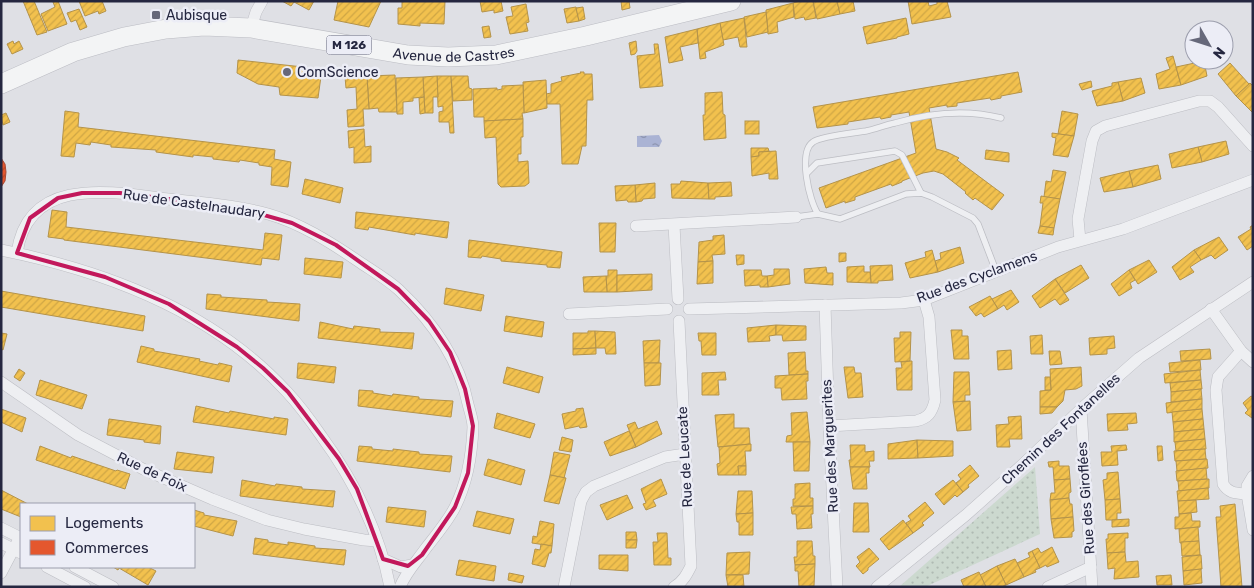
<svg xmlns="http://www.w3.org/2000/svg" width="1254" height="588" viewBox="0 0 1254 588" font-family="Rubik,sans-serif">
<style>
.park{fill:url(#park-dots)}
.water{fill:url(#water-ripples)}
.homes{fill:url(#homes-hatch);stroke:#b4934a}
.shops{fill:url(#shops-hatch);stroke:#ab4933}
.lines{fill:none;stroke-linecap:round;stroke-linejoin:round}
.lane-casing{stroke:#bcbdc3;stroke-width:7}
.street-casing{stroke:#bcbdc3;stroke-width:12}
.primary-casing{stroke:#bbbcc3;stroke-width:20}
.lane{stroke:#eeeff2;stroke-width:5.5}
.street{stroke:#eeeff2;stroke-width:11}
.primary{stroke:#f3f4f5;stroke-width:19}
.marked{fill:none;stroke:#c2185b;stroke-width:4;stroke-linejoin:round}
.poi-dot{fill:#66687a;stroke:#ecedf6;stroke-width:2}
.labels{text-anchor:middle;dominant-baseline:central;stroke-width:5;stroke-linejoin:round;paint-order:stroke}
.shield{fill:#ecedf6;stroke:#616277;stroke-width:1}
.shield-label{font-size:12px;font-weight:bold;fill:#252740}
.poi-label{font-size:14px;fill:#252740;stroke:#ecedf6;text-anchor:start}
.street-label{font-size:14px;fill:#252740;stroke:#ecedf6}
</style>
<defs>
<pattern id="park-dots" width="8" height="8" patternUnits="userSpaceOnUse" patternTransform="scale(1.25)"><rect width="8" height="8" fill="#ccd9cf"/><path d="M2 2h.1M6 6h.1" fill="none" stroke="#afbab3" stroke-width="1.8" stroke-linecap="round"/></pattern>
<pattern id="water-ripples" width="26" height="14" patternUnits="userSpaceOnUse" patternTransform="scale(1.25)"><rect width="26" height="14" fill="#aab3d4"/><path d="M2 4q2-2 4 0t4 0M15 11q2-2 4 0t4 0" fill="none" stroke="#8a92ad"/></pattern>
<pattern id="homes-hatch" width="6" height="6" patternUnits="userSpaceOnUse" patternTransform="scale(1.25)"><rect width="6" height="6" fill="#f2c14e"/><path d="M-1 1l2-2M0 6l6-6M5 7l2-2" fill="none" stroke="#cfa645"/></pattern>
<pattern id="shops-hatch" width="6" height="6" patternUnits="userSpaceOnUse" patternTransform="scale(1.25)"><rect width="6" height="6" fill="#e4572e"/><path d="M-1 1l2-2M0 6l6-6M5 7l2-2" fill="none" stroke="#b94829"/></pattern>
</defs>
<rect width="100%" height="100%" fill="#dfe0e5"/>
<!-- park -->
<path class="park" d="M1035,467L1040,534L925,587H899Z"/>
<!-- water -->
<path class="water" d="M659,135L662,141L659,147H637V136Z"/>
<!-- homes -->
<g class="homes">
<path d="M23,1H34L47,32L37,35Z"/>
<path d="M58,1L67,24L48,31L41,14L55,7L53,2Z"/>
<path d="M79,1H102L106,11L99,14L98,11L85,16Z"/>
<path d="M282,1H314L309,10L294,2L291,6Z"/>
<path d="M338,1H381L369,27L334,20Z"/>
<path d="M402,1H445L444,24L420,23V26L398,24V8H402Z"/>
<path d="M480,1H501L503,11L494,13V10L482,12Z"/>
<path d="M621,1H629L630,8L622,10Z"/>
<path d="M800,1H813L816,18L805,20L804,17L795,19L793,3Z"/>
<path d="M813,1H837L840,14L817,19Z"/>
<path d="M837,1H853L855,11L840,14Z"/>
<path d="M908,1H928L929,6L937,4V1H947L951,17L912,24Z"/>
<path d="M793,3L794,17L777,22L778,32L768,34L766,10Z"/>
<path d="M526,4L529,22L526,23L528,31L510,34L506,17L513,16L511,7Z"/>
<path d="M576,7L579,21L567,23L564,9Z"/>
<path d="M583,7L585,19L579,21L576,8Z"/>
<path d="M79,9L87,27L80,30L76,20L71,22L67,13Z"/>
<path d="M766,12L768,32L747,37L744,17Z"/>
<path d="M744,18L747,47H740L738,37L723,40L720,23Z"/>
<path d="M906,18L909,34L897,37V38L867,44L863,27Z"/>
<path d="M720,23L724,45L705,52L706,58L700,59L697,29Z"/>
<path d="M489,26L491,37L484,38L482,27Z"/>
<path d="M697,29L698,43L680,47L683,60L669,63L665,37Z"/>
<path d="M13,41L14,44L19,41L23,49L12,54L7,44Z"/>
<path d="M636,41L637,51L635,54L631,55L629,43Z"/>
<path d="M654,44H658L663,86L640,88L637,56L655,54Z"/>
<path d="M1173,56L1181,85L1159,89L1156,74L1170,69L1166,58Z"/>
<path d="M238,60L322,69L318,98L280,95L279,87L258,84L237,73Z"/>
<path d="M1204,61L1207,76L1181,85L1176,67Z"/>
<path d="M1230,63L1249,84L1236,96L1218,74Z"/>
<path d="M580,72H584V74H592L593,100H587L586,146H582L578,164H562L560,104H547L546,94L551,93V84L562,81L561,77L581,73Z"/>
<path d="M1018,72L1022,92L1001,96V98L991,100L990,98L957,103V106L947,107V105L929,108L936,149L947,152L959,158L957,160L1004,195L992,210L975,198L973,200L965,193L966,192L943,174L934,171L923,173L902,181V182L892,186L891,184L855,197V200L845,203V201L826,208L819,188L916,153L909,112L891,115V117L881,119L880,117L848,122V124L817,128L813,107Z"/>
<path d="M395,75L397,112H379L378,108L369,109L367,76Z"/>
<path d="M367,76L369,109H363L364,126L348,127L347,110L357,109L356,87L346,88L345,77Z"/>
<path d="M437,76H451L454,133H450L449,122H439V112L443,111V106L438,107Z"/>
<path d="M437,76L438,97H433V113H425L423,77Z"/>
<path d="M451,76H468L469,88L472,89V100L453,101Z"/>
<path d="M423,77L424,97L413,98V101L403,102V114H397L396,78Z"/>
<path d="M1141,78L1145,93L1123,101L1118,82Z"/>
<path d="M546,80L547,108L524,113L523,82Z"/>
<path d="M1091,81L1092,87L1082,90L1079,84Z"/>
<path d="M1118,82L1123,101L1097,106L1092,91L1112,86V83Z"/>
<path d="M1250,83L1253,86V113L1236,96Z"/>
<path d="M523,85L524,113H522L523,119L484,121V117H474L473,89L497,88V90L502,89V86Z"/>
<path d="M722,92L723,114L725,115L726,138L704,140L703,115H705V93Z"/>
<path d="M424,97L425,113L420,114L419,98Z"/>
<path d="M65,111L79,113L78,127L275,150L274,159L291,162L288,187L271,185L272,167L259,165V163L240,160L239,162L213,159V157L193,155V157L156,152V150L111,147V145L91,142L90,145L76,143L74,157L61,156Z"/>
<path d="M1062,111L1078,114L1074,136L1058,134Z"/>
<path d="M6,113L10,122L3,125L1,115Z"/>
<path d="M523,119V137H521V154H518V162L528,161L529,183L525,186L501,187L498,184L496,137L485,138L484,121Z"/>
<rect x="745" y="121" width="14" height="13"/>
<path d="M364,129L365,147L371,146V162L354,163V147L349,148L348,131Z"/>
<path d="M1052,133L1074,136L1068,157L1053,155L1056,138L1052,137Z"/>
<path d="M1226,141L1229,154L1202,162L1198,147Z"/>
<path d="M1198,147L1202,162L1172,168L1169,154Z"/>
<path d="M751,148H768L769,151L759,152V156L751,157Z"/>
<path d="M986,150L1009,153V162L985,159Z"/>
<path d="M776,151L778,179H769V173L752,176L751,157L759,156V152Z"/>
<path d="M1158,165L1161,179L1133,187L1129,171Z"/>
<path d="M1053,170L1066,172L1060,199L1044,197L1046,181L1051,182Z"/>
<path d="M1129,171L1133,187L1104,192L1100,178Z"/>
<path d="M305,179L343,188L340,203L302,194Z"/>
<path d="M681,181L708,183L709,199L672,198L671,184H680Z"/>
<path d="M731,182L732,196L715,197V199H709L708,183Z"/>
<path d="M655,183V198L643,199L642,201L636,202L635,185Z"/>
<path d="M635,185L636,202H628L627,200L616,201L615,186Z"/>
<path d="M1041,196L1060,199L1054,228L1040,226L1043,203H1040Z"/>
<path d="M52,210L67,212L66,227L263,250L265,233L282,235L279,260L262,258L261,265L64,240V239L48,237Z"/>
<path d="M356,212L449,222L447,238L415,233V235L369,227L368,230L355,228Z"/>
<path d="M599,223H616L615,252H600Z"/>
<path d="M1253,225V246L1247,250L1238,237L1251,229L1250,227Z"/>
<path d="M1040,226L1054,228L1053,235L1038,233Z"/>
<path d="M724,235L725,254L712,255L713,261L698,262L699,242L713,240V236Z"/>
<path d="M1219,237L1228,250L1215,259L1211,255L1201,260L1194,250Z"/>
<path d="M469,240L562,252L560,268L547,267V265L501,261V259L482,256L481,258L468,257Z"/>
<path d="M960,247L964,263L938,272L935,261L941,259L940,253Z"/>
<path d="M932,250L938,272L910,278L905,263L926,257L925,252Z"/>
<path d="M1194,250L1201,260L1190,267L1194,272L1180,280L1172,267Z"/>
<path d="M839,253H846V261L839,262Z"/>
<path d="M736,255H744V264L737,265Z"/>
<path d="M305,258L343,262L341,278L304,274Z"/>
<path d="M1149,260L1157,272L1138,284L1129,270Z"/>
<path d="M713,261V283L697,284L698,262Z"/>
<path d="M892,265L893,280L878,281V283H871L870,266Z"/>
<path d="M1081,265L1089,278L1065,293L1055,279Z"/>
<path d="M864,266V272H870L871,283L847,282V267Z"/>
<path d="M826,267L827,273H833V285L805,283L804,269Z"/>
<path d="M774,269H789L790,284L768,287L767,276L774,275Z"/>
<path d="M608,270H617V292H607L606,276H608Z"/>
<path d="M744,270H761L762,276H767L768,287H760V285L745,286Z"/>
<path d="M1129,270L1135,280L1130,283L1132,288L1119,296L1111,284Z"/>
<path d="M652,274V290L617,292V275Z"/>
<path d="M606,276L607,292H584L583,277Z"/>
<path d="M1055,279L1069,300L1060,305L1055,299L1040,308L1032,296Z"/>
<path d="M446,288L484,295L481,311L444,304Z"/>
<path d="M1011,290L1019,302L1007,310L1004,305L998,309L992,299Z"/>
<path d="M1,291L145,316L143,331L1,307Z"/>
<path d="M207,294L221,295V297L267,300V302L300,304L299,321L206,309Z"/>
<path d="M990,296L998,309L984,317L981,313L976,316L969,307Z"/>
<path d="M506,316L544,322L542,337L504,331Z"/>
<path d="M320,322L353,329L354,326L380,329V332L414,333L412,349L318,338Z"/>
<path d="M776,325V335L769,336L770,341L748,342L747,328Z"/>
<path d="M776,325L806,326V340L783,341L782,335H776Z"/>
<path d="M951,330H962V336H968L969,359H954Z"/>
<path d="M588,331H595L596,348L573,349V333H588Z"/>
<path d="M595,331L615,332L616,354H606L605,348H596Z"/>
<path d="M900,332H911L910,361L895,362L894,338H900Z"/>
<path d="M1,333L7,334L3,350L1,349Z"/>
<path d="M698,333H716V355H702L701,341H699Z"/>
<path d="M1042,335L1043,354H1031L1030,336Z"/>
<path d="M1114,336L1115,348L1107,349V354L1090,355L1089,338Z"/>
<path d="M660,340L659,363H644L643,341Z"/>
<path d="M141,346L154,349V351L200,359L199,361L218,365L219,363L232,366L229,382L137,362Z"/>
<path d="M596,348V354L573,355V349Z"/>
<path d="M1210,349L1211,359L1181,361L1180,351Z"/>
<path d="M1011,350L1012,369L998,370L997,351Z"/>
<path d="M1049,351H1060L1062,364L1050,365Z"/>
<path d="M805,352L806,371H808V374L789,375L788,353Z"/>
<path d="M1200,360L1201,370L1170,372L1169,363Z"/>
<path d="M912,361V390H897L896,368H902L901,362Z"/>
<path d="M298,363L336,367L334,383L297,378Z"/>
<path d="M644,363H661L660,385L645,386Z"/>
<path d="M507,367L543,377L539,393L503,383Z"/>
<path d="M844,367H854L855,373H861L863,397L848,398Z"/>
<path d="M1081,367L1082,386L1076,389L1065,390L1063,401L1057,407H1040V391L1051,390L1050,369Z"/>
<path d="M19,369L25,373L20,381L14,377Z"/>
<path d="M1200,370L1201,380L1165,383L1164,374Z"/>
<path d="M725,372L726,380H718L719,395H702V373Z"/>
<path d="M954,372H969L970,395H965V401L953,402Z"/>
<path d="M808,374V381H806L807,399L782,400L781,388H775V376Z"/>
<path d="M1045,377H1050L1051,390H1045Z"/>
<path d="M40,380L87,395L82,409L36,395Z"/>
<path d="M1201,380L1202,389L1171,392L1170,383Z"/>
<path d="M1201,389L1202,399L1171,402V392Z"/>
<path d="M359,390L373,391V393L392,396L393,394L419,397V399L453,401L451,417L358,406Z"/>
<path d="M1251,396L1253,397L1252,418L1245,413L1248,410L1243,403Z"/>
<path d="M1202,399V409L1167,413L1166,403Z"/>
<path d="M970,401L971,430L957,431L953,402Z"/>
<path d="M196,406L229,413L230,411L274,419V417L288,419L286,435L193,422Z"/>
<path d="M1040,407H1057L1052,413L1040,414Z"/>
<path d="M583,408L587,427L580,428L579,426L565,429L562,414L576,411V409Z"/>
<path d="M1,409L26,418L22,432L1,422Z"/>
<path d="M1202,409L1203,419L1173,422L1172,412Z"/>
<path d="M807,412L810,442H786L787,436L792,435L791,413Z"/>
<path d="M497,413L535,424L530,438L494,428Z"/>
<path d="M1136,413L1137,423L1127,424L1128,430L1108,431L1107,414Z"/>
<path d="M734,414V428H749L750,444L718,447L715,415Z"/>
<path d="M1021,416L1022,439H1009L1010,447H997L996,425L1009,424L1008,417Z"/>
<path d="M109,419L161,426L160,444L144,442V440L107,435Z"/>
<path d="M1203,419L1204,429L1174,432L1173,422Z"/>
<path d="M657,421L662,434L636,447L627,425L635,422L638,429Z"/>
<path d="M1204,429L1205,439L1174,442V432Z"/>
<path d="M629,431L636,447L610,456L604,442Z"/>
<path d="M562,437L573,440L571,452L559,450Z"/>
<path d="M1205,439L1206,449L1176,451L1175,442Z"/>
<path d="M917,440L918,458L888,459V444Z"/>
<path d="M917,440L953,441V456L918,458Z"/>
<path d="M793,442H810L809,471H794Z"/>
<path d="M751,444V451H745L746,466H738L739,475H718L717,464L720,463L719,447Z"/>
<path d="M850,445H865V452L874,451V461H869L870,467H850L849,460H851Z"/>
<path d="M1126,445L1127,450L1117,451L1118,465L1102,466L1101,452H1112L1111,446Z"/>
<path d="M40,446L71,458L72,456L116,471L117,470L130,474L125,489L36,460Z"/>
<path d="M359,446L372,447V449L393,451V449L419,452V454L452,456L450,472L357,461Z"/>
<path d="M1157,446H1162L1163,460L1158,461Z"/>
<path d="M1205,449L1206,459L1175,461L1174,451Z"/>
<path d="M177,452L214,457L212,473L174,469Z"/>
<path d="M554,452L570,455L564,478L550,475Z"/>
<path d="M488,459L525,470L521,485L484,475Z"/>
<path d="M1207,459L1208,468L1177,471L1176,461Z"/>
<path d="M1059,461V466H1069L1070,479L1054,480L1053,467H1049L1048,462Z"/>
<path d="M970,465L979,476L968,485L969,487L963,492L956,483L961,479L958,475Z"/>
<path d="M738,466H746V475H739Z"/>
<path d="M850,467H869V473H866L867,489H853Z"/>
<path d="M1206,468L1207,479L1177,481L1176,471Z"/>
<path d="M1118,472L1120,499L1105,500L1103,480L1107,479V473Z"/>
<path d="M550,475L566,478L559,504L544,501Z"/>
<path d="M661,479L667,494L653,500L656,506L646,510L643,504L646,503L641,489Z"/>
<path d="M1070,479L1071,492L1069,493V498L1050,500L1051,493H1055L1054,480Z"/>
<path d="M1209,479V488L1179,491L1178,481Z"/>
<path d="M242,480L275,486L276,484L302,487V489L335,491L333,507L240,496Z"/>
<path d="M953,480L963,492L957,497L955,495L944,505L935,494Z"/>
<path d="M810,483V498H813V506H793V499H795V484Z"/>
<path d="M1208,488L1209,499L1178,501L1177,491Z"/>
<path d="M1,490L28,504H21V517L1,509Z"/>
<path d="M738,491H752L753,513L736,514Z"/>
<path d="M627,495L633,508L607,520L600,505Z"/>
<path d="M1069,498L1070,504H1072L1073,517L1051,519L1050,500Z"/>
<path d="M1120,499L1121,513H1117V520H1106L1105,500Z"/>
<path d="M1196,500L1197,512L1179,514L1178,501Z"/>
<path d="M925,502L934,513L922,523L924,525L913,533L906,523L911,520L908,516Z"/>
<path d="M854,503H868L869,532H853Z"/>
<path d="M1235,504L1242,587H1221L1216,517H1221L1220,506Z"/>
<path d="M813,506V514H811L812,528L797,529L796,514H792L791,507Z"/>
<path d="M388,507L426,511L424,527L386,522Z"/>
<path d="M194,510L204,513V515L237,521L233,536L194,526Z"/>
<path d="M477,511L514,519L510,534L473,526Z"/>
<path d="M753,513V535H739V522H737L736,514Z"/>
<path d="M1191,513L1192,521H1200V527L1175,529V517H1179V514Z"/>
<path d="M1073,517L1074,531L1072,532V537L1054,538L1051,519Z"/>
<path d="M1129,519V526L1112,527V520Z"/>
<path d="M903,520L913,533L889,550L880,539Z"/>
<path d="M540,521L554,524L552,546L532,543L533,536L537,537Z"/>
<path d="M1198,527L1199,541L1180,543L1179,529Z"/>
<path d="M626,532H636L637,540H626Z"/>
<path d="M657,533H667L668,558H671V565H654L653,542H658Z"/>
<path d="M1128,533V538H1125V552L1107,553L1106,539H1108V534Z"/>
<path d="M255,538L268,540V542L288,545V542L315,546V548L346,550L344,565L253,554Z"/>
<path d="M626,540H637L636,548H626Z"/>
<path d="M797,541H812L813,556H815V564L795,565L794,557H797Z"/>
<path d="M1199,541L1200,555L1182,556L1181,542Z"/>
<path d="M541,544L552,546L551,553H549L545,567L532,564L535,549L540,550Z"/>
<path d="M1052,547L1059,562L1047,567L1046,565L1040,568L1032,551L1038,548L1041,553Z"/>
<path d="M869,548L879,559L868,568V570L863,574L856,566L860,562L857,557Z"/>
<path d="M1032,551L1040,568L1035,570L1036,572L1024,577L1017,563L1030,557L1028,553Z"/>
<path d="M750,552L749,574L726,575L727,553Z"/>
<path d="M1125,552L1126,562L1138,561L1139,577L1114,579L1115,568L1108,569L1107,553Z"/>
<path d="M599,555H628V571L599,569Z"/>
<path d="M1201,555L1202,569L1183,571L1182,557Z"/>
<path d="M1015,559L1024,577L1006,585L997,566Z"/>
<path d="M459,560L496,566L494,581L456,575Z"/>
<path d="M815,564L814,586L799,587L798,571H795V565Z"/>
<path d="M997,566L1006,585L1002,587H986L980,575Z"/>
<path d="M113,567H148L156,571L148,585L119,568L118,570Z"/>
<path d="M1201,569L1202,583L1184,585L1183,571Z"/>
<path d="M979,572L986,587H964L961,580Z"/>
<path d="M509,573L524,576L522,583L508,580Z"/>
<path d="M726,575H743L744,587H728Z"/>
<path d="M1171,575L1172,585H1157L1156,576Z"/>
</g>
<!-- shops -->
<path class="shops" d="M1,158L5,164L6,172L5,181L1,187Z"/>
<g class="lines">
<!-- lane casing -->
<g class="lane-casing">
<g id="lane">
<path d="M807,173L817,163L895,151L902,155L921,193"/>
<path d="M796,217L818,214"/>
<path d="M996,271L978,224L973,218L932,197L921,193L906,194L840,219L818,214C809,201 798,152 813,142C821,136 854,133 866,131C876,129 885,125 895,123C929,113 966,109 1001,118"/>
</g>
</g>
<!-- street casing -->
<g class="street-casing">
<g id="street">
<path d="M251,28L256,12L262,1"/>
<path d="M674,225L678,299"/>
<path d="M636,226L796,217"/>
<path d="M1080,240L1078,219L1092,141L1096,131L1105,126L1199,101H1210L1218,107L1253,146"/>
<path d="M1,250C106,271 213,311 287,392C300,406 311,421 322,437C355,482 379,531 390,587"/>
<path d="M17,253C28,175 112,192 168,199C201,203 236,205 268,214C300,223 330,242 358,261C371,270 387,279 399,290C432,321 459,359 468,404C470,412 473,420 473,427C472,454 467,483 455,507C448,521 436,535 426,548C417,561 406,572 400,587"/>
<path d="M825,305L829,426L837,587"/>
<path d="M689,309L901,303L924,300L1058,247L1123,229L1253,180"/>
<path d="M1211,309L1241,351L1253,362"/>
<path d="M569,314L667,309"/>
<path d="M1241,351L1218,377L1216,390L1223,484C1229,494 1237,493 1247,494L1253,530"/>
<path d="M1,382L78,435L143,469L212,499L267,520L304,529L364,540L377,541"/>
<path d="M1081,409L1092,587"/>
<path d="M829,426L916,421C928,418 932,413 935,400L929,317L924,300"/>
<path d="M1247,494V486L1253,476"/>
<path d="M1,528L21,538"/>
<path d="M1,543L21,553"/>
<path d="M383,559L401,567L412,565"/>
<path d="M47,567L85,587"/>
<path d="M75,567L113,587"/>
<path d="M1,573L20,537"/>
<path d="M564,587L581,501L586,492L594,486L665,457L685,454"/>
<path d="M674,587C683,582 687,574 691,566L679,321"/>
<path d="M877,587L966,515L1021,466L1081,409L1139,358L1253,282"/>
<path d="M1048,587L1091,567"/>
</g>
</g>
<!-- primary casing -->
<g class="primary-casing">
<g id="primary">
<path id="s1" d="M1,84L73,52L124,37L166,29L204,26L251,28L408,55L448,57L496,55L586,36L731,1"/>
</g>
</g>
<!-- lane -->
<use href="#lane" class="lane"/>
<!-- street -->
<use href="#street" class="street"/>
<!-- primary -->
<use href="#primary" class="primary"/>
</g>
<!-- marked area -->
<path class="marked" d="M82,193H120L239,208L292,223L336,245L398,289L429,321L450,352L465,389L473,426L468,473L455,507L422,555L408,566L383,559L357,489L339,459L288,392L263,368L237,347L169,304L105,277L17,253L30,218L58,198Z"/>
<!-- markers -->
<g class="poi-dot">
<rect x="151" y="10" width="10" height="10" rx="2.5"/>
<circle cx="287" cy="72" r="5"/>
</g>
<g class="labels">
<!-- shield labels -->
<rect class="shield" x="326.5" y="35.5" width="45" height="19" rx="4"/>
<g class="shield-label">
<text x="349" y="45">M 126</text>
</g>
<!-- poi labels -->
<g class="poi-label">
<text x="166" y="15">Aubisque</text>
<text x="297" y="72">ComScience</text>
</g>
<!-- street labels -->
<g class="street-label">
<text stroke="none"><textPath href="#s1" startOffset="465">Avenue de Castres</textPath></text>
<text transform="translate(194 204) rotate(8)">Rue de Castelnaudary</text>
<text transform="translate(977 277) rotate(-20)">Rue des Cyclamens</text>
<text transform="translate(1061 429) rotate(-43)">Chemin des Fontanelles</text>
<text transform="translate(830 446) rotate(-93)">Rue des Marguerites</text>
<text transform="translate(685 457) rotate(-93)">Rue de Leucate</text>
<text transform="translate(152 472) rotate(25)">Rue de Foix</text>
<text transform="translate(1086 498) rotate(-94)">Rue des Giroflées</text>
</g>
</g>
<!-- border -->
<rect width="1254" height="588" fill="none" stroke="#252740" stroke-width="5"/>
<!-- legend -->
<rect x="20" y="503" width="175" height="65" fill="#ecedf6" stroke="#9c9ead"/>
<rect x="30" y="516" width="25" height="15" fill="#f2c14e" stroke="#9c9ead"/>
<text x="65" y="528" font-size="15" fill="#252740">Logements</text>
<rect x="30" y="540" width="25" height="15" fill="#e4572e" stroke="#9c9ead"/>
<text x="65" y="553" font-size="15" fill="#252740">Commerces</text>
<!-- north arrow -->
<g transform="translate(1209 45) rotate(129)"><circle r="24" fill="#ecedf6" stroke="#9c9ead"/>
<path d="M0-4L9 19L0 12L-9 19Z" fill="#66687a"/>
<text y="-8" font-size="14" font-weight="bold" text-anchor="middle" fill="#252740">N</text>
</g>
</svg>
